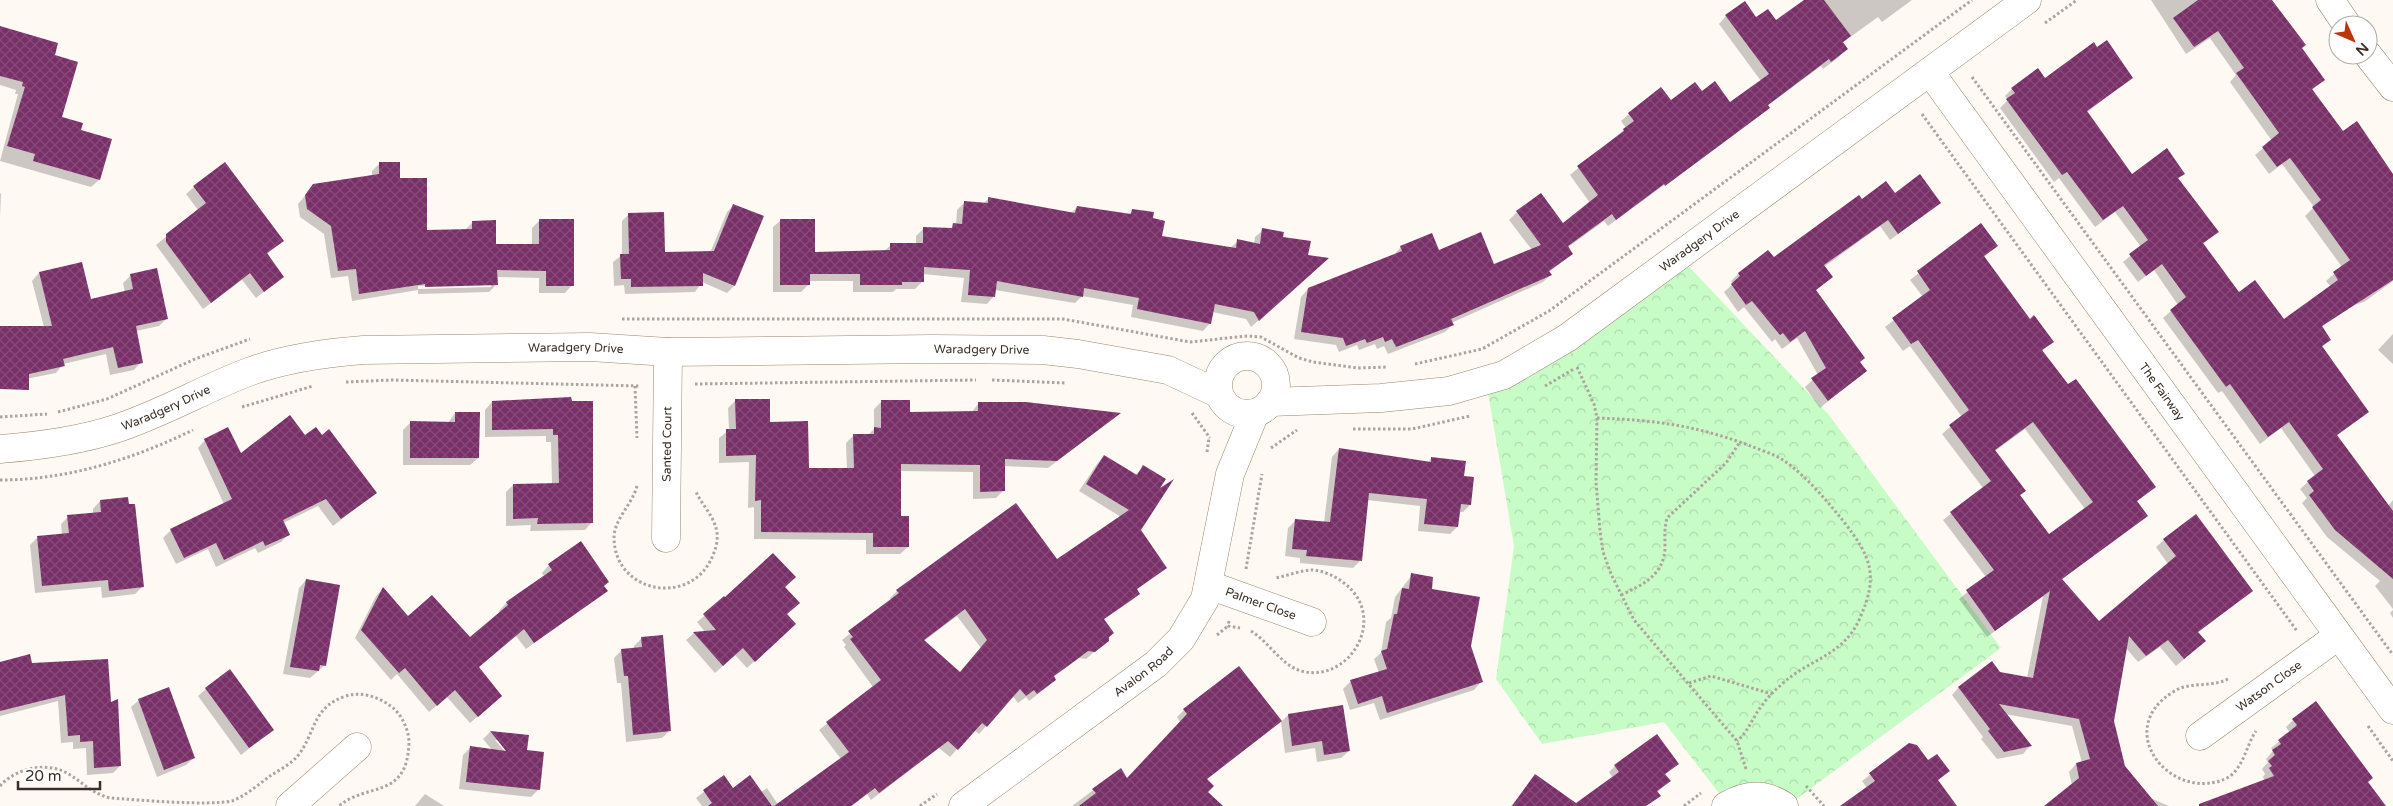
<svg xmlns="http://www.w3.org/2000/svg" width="2393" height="806" viewBox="0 0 2393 806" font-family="'Varela Round',sans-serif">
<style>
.park{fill:url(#park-crowns)}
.shadow{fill:#0003;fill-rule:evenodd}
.building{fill:url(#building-cross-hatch);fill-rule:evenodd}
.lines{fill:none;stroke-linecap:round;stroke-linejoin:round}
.street-casing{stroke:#9d856c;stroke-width:29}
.path{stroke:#aca49d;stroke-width:3;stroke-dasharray:2.5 2.5;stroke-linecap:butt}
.street{stroke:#fff;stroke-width:28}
.labels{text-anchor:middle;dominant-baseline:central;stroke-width:5;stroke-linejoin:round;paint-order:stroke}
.street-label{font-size:12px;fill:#392e24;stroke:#fff}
</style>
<defs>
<pattern id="park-crowns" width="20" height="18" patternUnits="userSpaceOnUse" patternTransform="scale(1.25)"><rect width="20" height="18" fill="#c8fcc7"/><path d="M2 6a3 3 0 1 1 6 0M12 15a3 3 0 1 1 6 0" fill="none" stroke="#add8ab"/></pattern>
<pattern id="building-cross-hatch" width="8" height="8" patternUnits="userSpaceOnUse" patternTransform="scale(1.25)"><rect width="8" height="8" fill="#792f68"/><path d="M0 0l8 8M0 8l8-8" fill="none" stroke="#884c79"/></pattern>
</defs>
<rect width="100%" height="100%" fill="#fff9f4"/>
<!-- park -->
<path class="park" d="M1679,256L1829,415L2001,648L1787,806L1728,805L1664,722L1542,744L1496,679L1514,546L1486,381Z"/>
<!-- shadow -->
<g class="shadow">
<path d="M1806,0H1912L1882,22L1878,17L1842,43L1846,49L1839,57L1823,69L1821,66L1767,106L1760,115L1608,226L1604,221L1567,248L1572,254L1549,272L1550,275L1543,282L1451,323L1452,325L1445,332L1388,354L1384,346L1377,349L1375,344L1359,350L1357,345L1339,352L1336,345L1294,339L1301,297L1308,289L1394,255L1401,247L1438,251L1493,266L1532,250L1509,220L1517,212L1563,225L1590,203L1570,175L1626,128L1621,121L1629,114L1701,93L1730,103L1761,81L1719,24L1726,16L1776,21Z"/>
<path d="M2151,0H2271L2301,49L2323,80L2312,90L2343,133L2357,122L2393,177V281L2364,302L2354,305L2321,327L2330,339L2322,347L2368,412L2336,436L2388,506L2393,500V609L2375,586L2380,581L2327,537L2302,503L2307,498L2300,489L2315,476L2281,428L2260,444L2222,391L2218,393L2163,318L2178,305L2154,270L2138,282L2123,262L2141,247L2115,212L2095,227L2059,178L2054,182L2000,108L2008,100L2005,96L2012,89L2045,80L2097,48L2131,78L2086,113L2132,176L2183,173L2178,179L2217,232L2202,245L2239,294L2284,321L2331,287L2326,281L2342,267L2305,216L2314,207L2282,164L2269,174L2255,155L2272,141L2230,82L2236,75L2210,38L2186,54Z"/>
<path d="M0,28L53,56L61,118L79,131L99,180L91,187L0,161L18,94H15L16,90L0,85Z"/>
<path d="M379,164L399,179L426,231L465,230L473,222L495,245H532V228L540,220L572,285L565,293H539V278L496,277V285L489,292L418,294V290L352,301L348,276L331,278L324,234L300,217L298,204L314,185L372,176V171ZM491,284V287L418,289V286Z"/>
<path d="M194,187L282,241L266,255L283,277L256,298L242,280L203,309L156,245L198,210L186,194Z"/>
<path d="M0,193L1,194L0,218Z"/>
<path d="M1894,194L1940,203L1890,240L1880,226L1824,267L1831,277L1815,291L1865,371L1820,408L1805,387L1818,375L1797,338L1782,349L1775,339L1772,342L1744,307L1738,312L1724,292L1733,284L1731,281L1738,274L1773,258L1862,200Z"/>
<path d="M989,198L1071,213L1077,207L1128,215L1133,210L1152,219L1161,237L1230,248L1238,241L1254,244L1255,237L1263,230L1281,238L1320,266L1251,327L1246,319L1212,312L1210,323L1203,331L1131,317L1133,305L1082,296L1075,303L995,290L994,296L987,304L961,302L964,278L923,274V281L915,289H896L893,292H853V281H809V284L801,292H773V227L781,220L814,253L883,252L891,245L916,244V236L923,229H949L956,225L957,210L965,202L983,204Z"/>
<path d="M734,205L762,217L734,286L727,293L702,282L695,292L625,294L624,285L614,286L613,262L622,255V221L629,214L664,253H710L727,212Z"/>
<path d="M1981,225L1997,245L1983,258L2030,320L2052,341L2042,351L2068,386L2154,487L2136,502L2146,516L2061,580L2099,623L2168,564L2156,547L2164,540L2251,591L2197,633L2196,649L2176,666L2160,647L2138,662L2126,648L2112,721L2124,767L2148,797L2169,806H2049L2072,785L2069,772L2076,764L2082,763L2072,726L2005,714L2030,746L2023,754L1997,759L1981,739L1983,737L1952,695L1959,687L1999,673L2027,678L2043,596L1987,637L1959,599L1986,577L1943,520L1983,488L1942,434L1962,417L1910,346L1903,351L1885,327L1923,297L1910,280ZM2025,429L2085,509L2049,536L2019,496L2025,491L1995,451Z"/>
<path d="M39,273L90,300L125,293L123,283L130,276L166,319L159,326L136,331L141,362L134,370L110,375L106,354L63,364L56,373L0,384V327H44L32,281Z"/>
<path d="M2393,334V364L2378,350Z"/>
<path d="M570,399L592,522L585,530L530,531L531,525L506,526V492L513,485L552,484L551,442H546V436L485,437V410L492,402Z"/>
<path d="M736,400L769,423L808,469L847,470L846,443L854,435H868L874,429V409L881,402L909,413H971L979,403L1119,414L1048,468L1004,466L1003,491L996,498L973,499V472L900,471V517L908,547L900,554H866V540L754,539V507L748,508L749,462L719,463V438L729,430L728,408Z"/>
<path d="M455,413L478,458L470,465H403V430L411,422L448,423Z"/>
<path d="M305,437L375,493L333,526L318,506L283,523L288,535L281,542L258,553L255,548L216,567L208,549L176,564L163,538L171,530L224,504L198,448L205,440L240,455Z"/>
<path d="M1339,449L1428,462L1432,458L1463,477L1470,505L1463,512H1459L1457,527L1450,534L1418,531L1420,506L1367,500L1361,560L1353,568L1300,563V558L1285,556L1288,528L1296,520L1324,523L1332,457Z"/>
<path d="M1104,456L1135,475L1144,467L1140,530L1165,568L1136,590L1138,594L1131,601L1103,620L1108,640L1086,659L1079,658L1053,677L1055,679L1047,687L1029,701L1026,697L1018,703L1013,696L979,734L974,730L950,757L939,748L871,800L867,794L852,806H784L841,759L819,730L873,687L844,647L846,645L842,640L891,600L890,598L897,591L1057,561L1121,517L1079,491L1097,464ZM957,616L981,648L960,673L924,641Z"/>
<path d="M100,501L142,587L135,594L102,598L101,587L35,593L30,545L38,537L62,535L61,524L68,517L93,514V509Z"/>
<path d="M549,565L606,591L526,649L516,636L477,668L493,703L470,723L447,697L429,712L397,674L391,680L355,638L376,596L383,589L408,617L470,639L500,613L499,611L506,603L544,576L542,573Z"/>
<path d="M1412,575L1430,590L1470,646L1481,682L1474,690L1380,720L1374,703L1350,710L1343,689L1351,681L1379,673L1374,659L1381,653L1386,622L1391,618L1395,597Z"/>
<path d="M306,580L325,665L310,678L283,674L299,588Z"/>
<path d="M784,587L787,631L747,668L735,655L715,673L686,640L694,633L705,632L697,622L725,599Z"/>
<path d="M2393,610V618L2390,613Z"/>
<path d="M642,638L669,731L662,738L626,742L621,683H617L614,658L622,650L634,649V646Z"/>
<path d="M0,663L31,665L109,703L120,766L113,773L87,775L86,748L73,749V742L61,743L58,701L0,716Z"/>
<path d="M206,689L273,730L241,755L198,696Z"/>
<path d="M139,700L194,758L186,765L157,777L131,707Z"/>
<path d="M1184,710L1280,721L1206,780V792L1216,806H1072L1120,770L1127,779L1180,722L1177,717Z"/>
<path d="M1288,715L1349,751L1341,758L1317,762L1315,748L1285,753L1281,722Z"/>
<path d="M2293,720L2367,783L2384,806H2232L2264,780L2263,777L2265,774L2262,769L2268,762L2266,759L2273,751L2271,748L2290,733L2286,727Z"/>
<path d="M490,732L527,736L525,751L539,789L531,797L459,789L463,755L471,747L492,750L483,739ZM495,740H499L511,755L509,756Z"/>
<path d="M1657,736L1677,764L1664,775L1669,781L1643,806H1581L1613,778L1609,772L1615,766Z"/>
<path d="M1909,745L1928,762L1948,771L1937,781L1955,806H1852L1867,788L1862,781Z"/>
<path d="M1535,776L1578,806H1511Z"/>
<path d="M723,777L733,789L761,792L767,788L779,806H702L696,798Z"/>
<path d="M425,794L444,806H415Z"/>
</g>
<!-- building -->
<g class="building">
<path d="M1804,0H1824L1851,36L1843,42L1848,49L1831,62L1829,59L1768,105L1770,108L1665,186L1664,184L1616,220L1612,214L1568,246L1573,254L1549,271L1552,275L1451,319L1454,325L1396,347L1392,339L1385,342L1383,337L1367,343L1365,339L1346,346L1343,338L1301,332L1308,288L1402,251L1400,246L1432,233L1439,250L1481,232L1494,264L1541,245L1516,211L1541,193L1563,223L1598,195L1577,166L1624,131L1623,129L1634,121L1628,113L1661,87L1671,100L1695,82L1702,91L1715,81L1730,102L1769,74L1725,15L1745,1L1756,17L1768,9L1776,20Z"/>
<path d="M2198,0H2272L2306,45L2302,48L2325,80L2312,89L2343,131L2357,121L2393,174V280L2322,326L2331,340L2322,346L2369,412L2337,435L2393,511V579L2335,530L2309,495L2314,491L2307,481L2323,469L2289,422L2268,437L2230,384L2226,387L2170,310L2186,297L2162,264L2146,276L2129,254L2148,240L2123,206L2103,220L2067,172L2062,175L2006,99L2015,93L2011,88L2038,68L2045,78L2094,42L2097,47L2107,40L2133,78L2087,111L2132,174L2167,148L2185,174L2178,178L2219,232L2203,243L2239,292L2255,280L2284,319L2338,280L2333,272L2350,260L2312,207L2321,200L2290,158L2277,167L2262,147L2279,133L2236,73L2244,68L2218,31L2194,47L2173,18Z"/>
<path d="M0,26L58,43L55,55L78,62L62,117L83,123L81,130L112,139L100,180L33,161L35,154L7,146L25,87L22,86L23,82L0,76Z"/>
<path d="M225,162L284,241L267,253L284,277L264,292L250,273L211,303L166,242V234L206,203L193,186Z"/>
<path d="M379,162H400V178H427V230L472,229V221L496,220V244H539V219H574V286H546V271L497,270L498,285L425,287V284L359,294L356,269L338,271L331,226L307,209L305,195L313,184L379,174Z"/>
<path d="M1920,174L1941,203L1898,234L1888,220L1824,265L1833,277L1816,290L1865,358L1860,362L1867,371L1828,401L1811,378L1826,368L1805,331L1790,342L1783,333L1780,335L1752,301L1746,305L1731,284L1740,276L1738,273L1768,250L1774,257L1859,195L1862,199L1886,181L1895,193Z"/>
<path d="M988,197L1075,213L1077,206L1131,214L1132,209L1154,212L1153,218L1165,221L1162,236L1236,248L1237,239L1260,244L1262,228L1284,232L1283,237L1311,241L1308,255L1329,258L1259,321L1254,312L1215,304L1211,324L1137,309L1139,298L1084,288L1083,297L997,281L995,297L968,295L970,270L924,267V282H902V285H860V274H810V285H780V219H815V252L890,250V243H923V227L952,228L953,223L962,224L964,201L988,203Z"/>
<path d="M733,204L764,216L735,286L703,273V286L631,287V279H621L620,254H629L628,213L664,212L665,252L714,251Z"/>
<path d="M1981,223L1998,246L1984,256L2030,319L2034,315L2054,342L2042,350L2068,384L2076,379L2156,487L2137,501L2148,516L2062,579L2099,621L2176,556L2163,539L2196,514L2253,591L2198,632L2206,641L2184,659L2168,640L2146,656L2129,636L2114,721L2125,766L2158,806H2044L2079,778L2076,763L2090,759L2079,719L1999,704L2032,746L2004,752L1988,731L1990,729L1958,687L1992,661L2000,672L2033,678L2050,591L1995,631L1966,590L1994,570L1950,512L1991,481L1949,425L1969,410L1918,340L1911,344L1892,318L1930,290L1917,271ZM2033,422L2093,502L2049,534L2020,495L2026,491L1995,450Z"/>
<path d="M82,262L91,299L133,289L130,274L157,268L168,319L136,326L143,363L118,368L113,347L63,359L65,366L29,374V390L0,389V326H52L39,272Z"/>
<path d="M571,397L572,401H593V523L537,524L538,518L513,519V484L559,483L558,435H553V429L492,430V401Z"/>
<path d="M735,399H770V422L808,421L809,468H854L853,434H874V427L881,428V400H910V412L978,411V402H1026L1121,413L1057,461L1005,459V491L980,492V465L901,464V516H909V547H873V533L761,532V500L755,501L756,455L726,456V429H736Z"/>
<path d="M455,412H480L479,458H410V421L455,422Z"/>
<path d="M290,415L305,435L316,427L322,435L329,429L377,493L341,519L326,499L283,520L290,535L265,546L263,541L224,560L216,543L184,558L170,529L232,499L204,439L228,427L241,453Z"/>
<path d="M1339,448L1431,462V457L1466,461L1464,476L1474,477L1471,505L1461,504L1458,527L1424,524L1427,499L1369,493L1362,561L1306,556L1307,550L1292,549L1295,519L1330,522Z"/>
<path d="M1104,455L1137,475L1143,465L1166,479L1160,488L1174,479L1141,530L1167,568L1137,589L1140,594L1104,619L1114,633L1109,637V641L1095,652L1088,651L1072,663L1054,676L1056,680L1037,694L1034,690L1026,696L1020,689L987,727L982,723L958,750L948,741L879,793L875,788L851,806H774L849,752L826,722L881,680L850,639L853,637L848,631L899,593L896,590L1016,503L1057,559L1129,510L1086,484ZM965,609L987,640L960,672L924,640Z"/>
<path d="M128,497L129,504H135L144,587L109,591L108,580L42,586L37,536L69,533L67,515L101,512L100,500Z"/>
<path d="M581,541L609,582L604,586L608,591L534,643L524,629L479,667L502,696L478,717L455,690L437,706L405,668L399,673L361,630L383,587L408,616L432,595L470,637L508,605L506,602L552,570L548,564Z"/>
<path d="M773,553L796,577L785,587L800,603L787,614L796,624L755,662L743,648L723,666L693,632L716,630L703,614L724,596L725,597Z"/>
<path d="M1411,573L1433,577L1432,589L1480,597L1471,646L1483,682L1387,713L1382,696L1358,704L1350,680L1387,669L1381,651L1387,649L1394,614H1397L1402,588L1409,589Z"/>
<path d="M306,579L340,585L326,666L320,665L319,671L290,667Z"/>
<path d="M663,635L671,731L633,735L628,676H624L621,649L642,647L641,637Z"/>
<path d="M30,654L32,663L108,659L111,702L118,699L121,766L94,768L93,741L80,742V735L68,736L65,695L0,711V662Z"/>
<path d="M1239,666L1282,721L1207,779L1214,786L1208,792L1223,806H1079L1096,793L1092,789L1121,768L1127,778L1187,714L1183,709Z"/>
<path d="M230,669L274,730L249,748L205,688Z"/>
<path d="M169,687L195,758L164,770L138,699Z"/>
<path d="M2316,701L2373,778L2368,782L2386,806H2199V804L2274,776L2269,768L2272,766L2268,761L2275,755L2272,750L2281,744L2278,740L2295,727L2297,725L2292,719Z"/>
<path d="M1343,705L1350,751L1324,755L1322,741L1292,746L1288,714Z"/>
<path d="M490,731L529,735L527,750L544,752L540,790L466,782L470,746L506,751Z"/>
<path d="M1657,734L1679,764L1665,774L1671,781L1657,791L1661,796L1646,806H1512L1535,774L1576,803L1619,772L1614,765Z"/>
<path d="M1909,743L1917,745L1928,760L1937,754L1950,771L1938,780L1957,806H1840L1875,781L1869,773Z"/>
<path d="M724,775L733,788L750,775L772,806H708L712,803L703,790Z"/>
</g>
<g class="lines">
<!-- street casing -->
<g class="street-casing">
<g id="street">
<path d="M2330,0L2347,25"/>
<path d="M2368,55L2393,87"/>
<path id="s1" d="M1930,72L2393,710"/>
<circle cx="1247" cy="385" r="29"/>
<path id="s2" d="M1270,402L1381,398L1449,391L1504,375L1567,338L2027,0"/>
<path id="s3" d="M0,449C39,446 78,441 115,429C162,414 205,388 251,371C287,358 325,353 363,350L590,347L668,352L932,349L1043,350L1078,354L1168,370L1219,394"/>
<path id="s4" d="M666,538L668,352"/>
<path id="s5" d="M1209,585L1312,622"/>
<path id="s6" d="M2200,736L2338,636"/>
<path d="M290,806L357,747"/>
<path id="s7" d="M963,806L1156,664L1181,639L1205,599L1230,474L1255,413"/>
<path d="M1726,806C1746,794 1765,793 1784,806"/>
</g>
</g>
<!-- path -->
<g class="path">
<path d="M2045,23L2077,0"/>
<path d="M1972,77L2393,655"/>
<path d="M1922,114L2297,631"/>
<path d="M622,319H1063L1190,342L1247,336L1261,337L1299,358L1313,362L1358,368L1387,367"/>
<path d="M1415,364L1482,349L1549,311L1972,0"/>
<path d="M1577,367L1594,404L1597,418L1596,482L1600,531L1603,552L1611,574L1634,620L1737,741L1746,769"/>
<path d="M992,380L1066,383"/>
<path d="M346,382L392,380L640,386"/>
<path d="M695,384L976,380"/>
<path d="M635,386L637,438"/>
<path d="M1545,386L1574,369"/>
<path d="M242,407L313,386"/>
<path d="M58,412L107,399L195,359L250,339"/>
<path d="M1192,413L1210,438"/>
<path d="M0,417L47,414"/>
<path d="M1597,418C1654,420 1694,425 1748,445C1760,450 1775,454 1786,462C1808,478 1827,501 1844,522C1871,557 1879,575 1860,618C1843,657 1808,659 1781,685C1774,691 1768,697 1763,704C1753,716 1749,731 1737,741"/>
<path d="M1353,429H1412L1470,416"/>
<path d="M1271,448L1297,430"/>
<path d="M1207,452L1209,438"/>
<path d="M0,480C68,480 133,459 193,430"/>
<path d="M637,486C632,505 614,519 614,538C615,595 693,607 713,555C716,548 718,540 717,533C715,517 702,505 696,492"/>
<path d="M1246,569L1262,474"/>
<path d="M1621,595C1642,585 1663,576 1665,549C1665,538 1664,529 1667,518L1726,463L1740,442"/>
<path d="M1229,621L1228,626L1240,628"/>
<path d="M1251,631C1269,642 1281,665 1301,671C1350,684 1389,617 1344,583C1335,576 1324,571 1313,570C1301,570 1287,576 1275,578"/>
<path d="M1217,635L1228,626"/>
<path d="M2228,679C2210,688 2189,681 2173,692C2110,731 2174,806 2229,777C2244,766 2246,746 2256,731"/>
<path d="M1689,683L1711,676L1772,694"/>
<path d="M2368,726L2393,761"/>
<path d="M0,786C14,770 40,763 60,770C79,777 87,792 110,798C140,800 206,806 232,801C245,796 258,785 270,776C281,769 295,762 302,750C316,727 315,706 346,696C361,691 379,697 392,707C402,715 409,730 409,743C407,800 367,782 339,806"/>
<path d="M1806,786L1824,806"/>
<path d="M920,806L937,794"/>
<path d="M1684,806L1701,793"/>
</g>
<!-- street -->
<use href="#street" class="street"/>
</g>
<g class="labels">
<!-- street labels -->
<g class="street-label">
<text stroke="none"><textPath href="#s2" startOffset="474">Waradgery Drive</textPath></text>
<text stroke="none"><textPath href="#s3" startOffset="592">Waradgery Drive</textPath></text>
<text stroke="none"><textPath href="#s3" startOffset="998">Waradgery Drive</textPath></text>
<text stroke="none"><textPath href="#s1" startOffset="395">The Fairway</textPath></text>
<text stroke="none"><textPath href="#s3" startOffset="172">Waradgery Drive</textPath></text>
<text stroke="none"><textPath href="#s4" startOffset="94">Santed Court</textPath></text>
<text stroke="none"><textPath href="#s5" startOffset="55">Palmer Close</textPath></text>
<text stroke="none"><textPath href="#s7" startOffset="225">Avalon Road</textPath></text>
<text stroke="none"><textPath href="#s6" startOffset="85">Watson Close</textPath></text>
</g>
</g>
<!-- north arrow -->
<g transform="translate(2353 40) rotate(135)"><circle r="24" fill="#ffffff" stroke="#b0aba7"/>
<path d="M0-4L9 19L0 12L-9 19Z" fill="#be3609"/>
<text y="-8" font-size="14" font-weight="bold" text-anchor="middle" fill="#392e24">N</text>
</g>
<!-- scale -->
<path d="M18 781v8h82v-8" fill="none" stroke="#392e24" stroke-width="2.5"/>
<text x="25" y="781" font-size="15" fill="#392e24" stroke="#ffffff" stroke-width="4" paint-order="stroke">20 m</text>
</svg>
